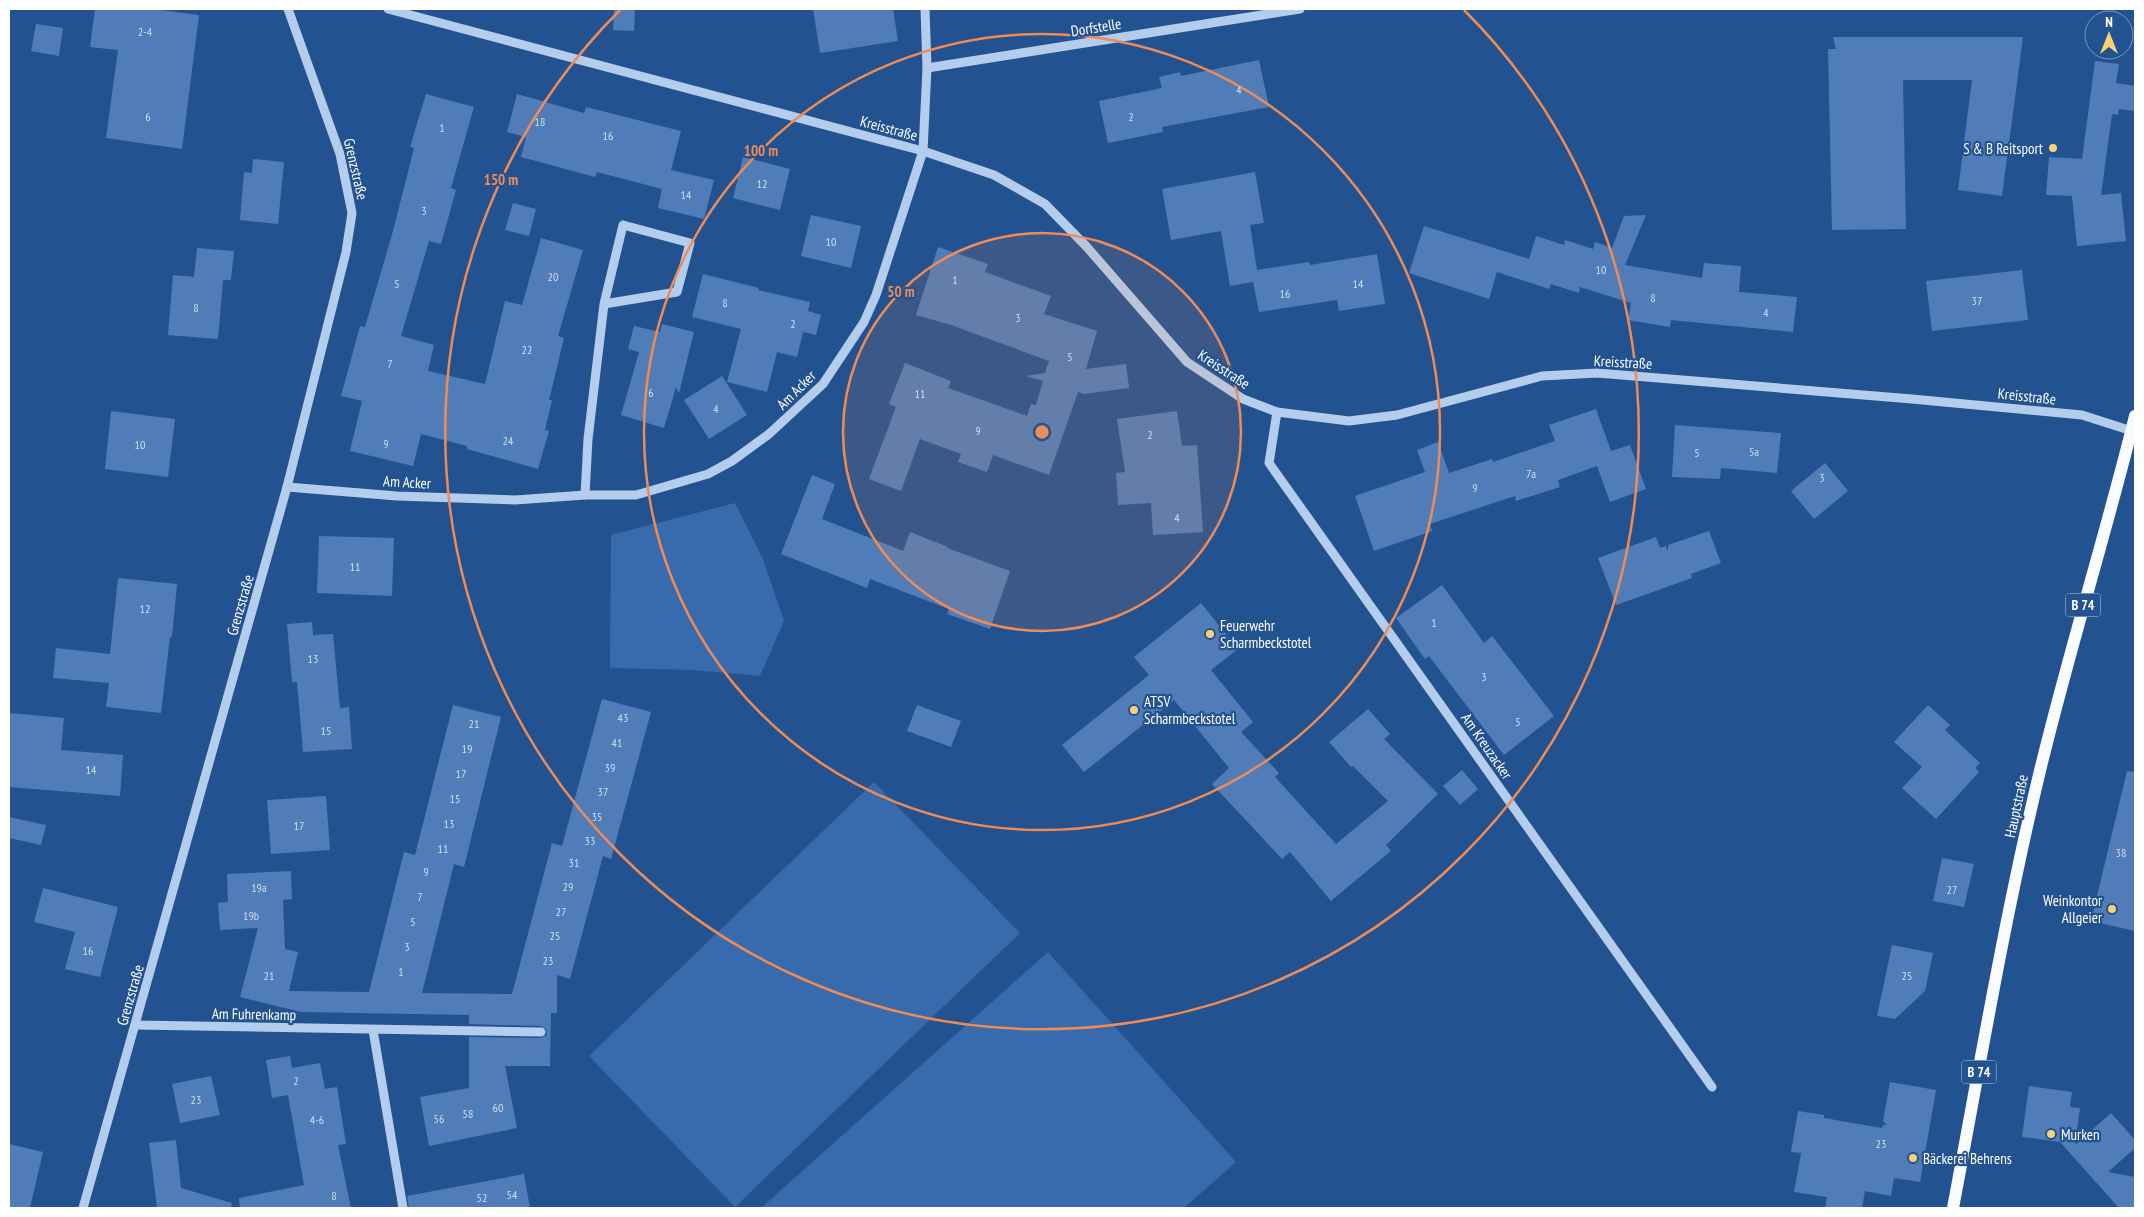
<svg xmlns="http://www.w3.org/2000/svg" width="2144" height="1217" viewBox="0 0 2144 1217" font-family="'PT Sans Narrow',sans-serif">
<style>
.green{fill:#376bad}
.building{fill:#507db8}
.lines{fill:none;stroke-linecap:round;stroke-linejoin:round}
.minor{stroke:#b4cdec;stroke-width:9}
.major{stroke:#f9fbff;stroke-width:12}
.ring{fill:none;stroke:#ef8b55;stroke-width:2.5}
.poi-dot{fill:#f8d376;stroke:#235290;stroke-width:2}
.labels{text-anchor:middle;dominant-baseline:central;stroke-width:4.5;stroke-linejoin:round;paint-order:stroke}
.number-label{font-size:12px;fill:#d3deed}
.shield{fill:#235290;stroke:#bdcbde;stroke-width:1}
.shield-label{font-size:14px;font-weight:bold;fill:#fff}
.street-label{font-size:15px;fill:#fff;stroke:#235290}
.poi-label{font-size:15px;fill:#fff;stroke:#235290;text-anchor:start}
.centre{fill:#ef8b55;stroke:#235290;stroke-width:2.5}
.ring-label{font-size:15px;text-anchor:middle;font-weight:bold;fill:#ef8b55;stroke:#235290;stroke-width:4.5;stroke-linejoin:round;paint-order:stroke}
</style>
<rect width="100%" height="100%" fill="#235290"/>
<!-- green -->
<g class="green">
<path d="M735,503L763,559L784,621L760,676L692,670L610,668L611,535Z"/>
<path d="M874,782L1020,933L735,1207L589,1056Z"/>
<path d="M1048,952L1236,1162L1184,1208H761Z"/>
</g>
<!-- building -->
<g class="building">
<path d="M95,9H152L199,15L182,149L106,138L118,50L90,47Z"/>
<path d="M614,9H635L634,31L613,30Z"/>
<path d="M813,9H893L898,41L820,53Z"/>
<path d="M36,24L63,28L59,56L31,51Z"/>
<path d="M1833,37H2023L2002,196L1958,190L1972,80H1903L1906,229L1832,230L1828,49H1836Z"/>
<path d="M1259,60L1269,107L1162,127L1163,132L1108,143L1099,101L1162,88L1159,77L1180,72L1181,76Z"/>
<path d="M2095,61L2119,64L2116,83L2135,86V111L2119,109L2118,115L2112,114L2101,195L2121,193L2126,241L2077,246L2072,196L2046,195L2049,157L2082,159Z"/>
<path d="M426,94L474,107L451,188L456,190L441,244L429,241L401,336L434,345L428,371L485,384L505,301L522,305L541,238L583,250L558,336L564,338L549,400H552L545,430L549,431L538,469L467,449V446L421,434L413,466L350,451L362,401L341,396L360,326L365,327L393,231L414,148L410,147Z"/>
<path d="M517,94L584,113L586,107L681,131L671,170L714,180L704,219L658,208L662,189L597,172L595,177L521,157L526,137L507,132Z"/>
<path d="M743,157L790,169L780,210L733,198Z"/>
<path d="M253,159L284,162L278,224L240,220L244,172L252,173Z"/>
<path d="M1255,172L1264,223L1250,225L1257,270L1309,262L1310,265L1377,254L1385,304L1339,311L1337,300L1259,312L1253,282L1230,286L1221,231L1171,240L1162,189Z"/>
<path d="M513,203L536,209L529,236L505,230Z"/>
<path d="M811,215L861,226L851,268L801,256Z"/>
<path d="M1646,215L1625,265L1702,278L1704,263L1741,266L1739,292L1797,297L1793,332L1671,320L1670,327L1628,320L1631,303L1580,287L1579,293L1551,284L1549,289L1497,272L1489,299L1409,273L1424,226L1529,259L1536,236L1564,245L1565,240L1593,249L1595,242L1612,248L1624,216Z"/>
<path d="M938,247L988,264L985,272L1051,296L1044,314L1097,331L1086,369L1126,364L1129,388L1084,394L1078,392L1049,475L993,455L987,472L958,462L961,454L920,439L901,491L869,479L896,407L889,404L905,363L951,381L948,388L1027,416L1031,404L1036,405L1043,381L1026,376L1045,373L1049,361L951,325L916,315Z"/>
<path d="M197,248L234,251L231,280H223L218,339L168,335L173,275L194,277Z"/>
<path d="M2022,270L2028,320L1932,331L1926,281Z"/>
<path d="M703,274L759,288L758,290L810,302L808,311L821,315L816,335L803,332L797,357L777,352L767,392L727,382L741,329L692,317Z"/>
<path d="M662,324L694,332L679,393L676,387L664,428L621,415L639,352L628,349L634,326L660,332Z"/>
<path d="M722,376L747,415L709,439L684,400Z"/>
<path d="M1596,409L1611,451L1630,445L1646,489L1610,502L1597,466L1558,480L1560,487L1516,501L1515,496L1430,524L1432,531L1374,551L1355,496L1425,472L1417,450L1438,442L1449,473L1492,459L1493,462L1555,441L1549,425Z"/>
<path d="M111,411L175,419L168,477L105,469Z"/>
<path d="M1177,411L1182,446L1197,445L1203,532L1153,535L1151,503L1118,505L1116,473L1125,472L1117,419Z"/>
<path d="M1675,425L1781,433L1777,473L1721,468L1720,479L1672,477Z"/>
<path d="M1825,463L1848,491L1814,519L1791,491Z"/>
<path d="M812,475L835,484L822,519L903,551L910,532L948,547L947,548L1010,571L990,629L947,614L949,609L870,579L867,588L781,554Z"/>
<path d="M1709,531L1721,563L1691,574L1692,578L1616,605L1598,558L1656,537L1660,548L1666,546L1668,551V545Z"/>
<path d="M319,536L394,538L392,596L317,593Z"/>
<path d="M118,578L177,584L172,637H170L161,713L106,707L109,683L53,678L56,648L110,654Z"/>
<path d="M1442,585L1484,643L1492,636L1554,716L1504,755L1429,656L1425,659L1396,618Z"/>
<path d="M1201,603L1238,649L1211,670L1253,722L1241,732L1279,773L1275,777L1336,844L1388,801L1353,766L1351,767L1329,742L1368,709L1390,734L1384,739L1438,794L1386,845L1391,851L1331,901L1290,852L1282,859L1212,784L1229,768L1174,700L1084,772L1062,745L1149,675L1134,657Z"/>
<path d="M312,622L313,635L333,634L340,708L349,707L352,749L303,752L297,682H292L287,624Z"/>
<path d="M602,699L651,712L611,859L603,856L570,979L557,975V1013H551L550,1066H505L517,1128L429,1146L420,1097L469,1088V1037L541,1038L547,1035L546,1029L541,1026L469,1024V1015L301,1012L240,997L258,928L220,930L218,903L228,902L227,874L291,871L292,899L283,900L285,949L298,952L289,991L369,992L404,852L415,855L453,705L501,717L464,867L454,864L422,993L512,994L552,843L562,846Z"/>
<path d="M917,705L961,721L951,747L907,731Z"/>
<path d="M1928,705L1950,725L1945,730L1980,763L1975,768L1979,772L1936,819L1902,788L1922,767L1894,742Z"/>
<path d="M9,713L64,718L61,750L123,755L120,796L9,787Z"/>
<path d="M1462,770L1478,789L1460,805L1443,786Z"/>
<path d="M2127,771L2135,772V931L2091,921Z"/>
<path d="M326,796L330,850L271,854L267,800Z"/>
<path d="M9,817L46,825L41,845L9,838Z"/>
<path d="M1942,858L1974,864L1964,907L1933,901Z"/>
<path d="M43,888L118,907L100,977L65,969L75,932L34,922Z"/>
<path d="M1892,945L1933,953L1925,991L1895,1019L1877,1016Z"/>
<path d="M290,1056L292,1068L320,1063L325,1089L337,1087L346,1144L338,1145L351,1208H240L239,1198L304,1185L288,1095L272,1098L266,1060Z"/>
<path d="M211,1076L220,1115L180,1123L172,1084Z"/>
<path d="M1890,1082L1936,1090L1920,1182L1894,1178L1891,1196L1865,1191L1862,1208H1825L1827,1197L1794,1192L1801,1153L1791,1152L1798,1111L1824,1115V1118L1882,1128L1883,1125H1887L1883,1121Z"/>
<path d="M2029,1086L2072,1092L2070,1107L2080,1108L2075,1145L2111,1113L2135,1140V1148L2108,1172L2135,1177V1208H2119L2060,1142L2022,1137Z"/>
<path d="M176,1140L181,1188L232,1203L231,1208H157L149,1143Z"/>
<path d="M9,1144L43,1152L30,1208H9Z"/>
<path d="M524,1174L530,1208H409L407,1196Z"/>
</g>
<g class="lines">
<!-- minor -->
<g class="minor">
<path d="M388,9L923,151L994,175L1045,204L1086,246L1187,362L1243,399L1277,412L1349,421L1397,415L1542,376L1597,373L1912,399L2082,415L2132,431"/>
<path d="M927,68L1300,9"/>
<path d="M1277,412L1269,463L1712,1087"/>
<path d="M287,487L397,496L515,500L585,495H636L708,474L732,461L769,434L823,384L864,322L876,295L923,151L927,68L925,9"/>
<path d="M585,495L588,439L604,304L623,225L690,243L677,292L604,304"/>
<path d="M135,1025L541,1032"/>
<path d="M373,1030L403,1208"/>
<path d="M83,1208L287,487L346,252L352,213L340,154L288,9"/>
</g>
<!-- major -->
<path class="major" d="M1953,1208C1980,1065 2004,921 2038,779C2067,657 2105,538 2135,416"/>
</g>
<!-- distance rings -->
<circle cx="1042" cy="432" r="199" fill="#ef8b55" fill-opacity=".12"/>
<g class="ring">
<circle cx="1042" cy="432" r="199"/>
<circle cx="1042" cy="432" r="398"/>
<path d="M1464 10A597 597 0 1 1 620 10"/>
</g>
<!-- markers -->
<g class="poi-dot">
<circle cx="2053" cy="148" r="5"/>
<circle cx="1210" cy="634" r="5"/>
<circle cx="1134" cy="710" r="5"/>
<circle cx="2112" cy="909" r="5"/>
<circle cx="2051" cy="1134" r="5"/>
<circle cx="1913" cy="1158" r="5"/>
</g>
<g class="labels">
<!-- number labels -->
<g class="number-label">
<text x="145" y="31">2-4</text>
<text x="1239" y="89">4</text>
<text x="148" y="116">6</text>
<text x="1131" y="116">2</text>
<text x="540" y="121">18</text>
<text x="442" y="127">1</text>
<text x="608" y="135">16</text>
<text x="762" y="183">12</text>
<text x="686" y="194">14</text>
<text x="424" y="210">3</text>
<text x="831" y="241">10</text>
<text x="1601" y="269">10</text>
<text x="553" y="276">20</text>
<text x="955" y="279">1</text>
<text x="397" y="283">5</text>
<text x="1358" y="283">14</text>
<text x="1285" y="293">16</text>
<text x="1653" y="297">8</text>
<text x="1977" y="300">37</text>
<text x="725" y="302">8</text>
<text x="196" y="307">8</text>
<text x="1766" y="312">4</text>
<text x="1018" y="317">3</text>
<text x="793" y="323">2</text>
<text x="527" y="349">22</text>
<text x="1070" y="356">5</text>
<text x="390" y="363">7</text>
<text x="651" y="392">6</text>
<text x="920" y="393">11</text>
<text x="716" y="408">4</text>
<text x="978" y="430">9</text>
<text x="1150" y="434">2</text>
<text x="508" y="440">24</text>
<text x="386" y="443">9</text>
<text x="140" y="444">10</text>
<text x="1754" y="451">5a</text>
<text x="1697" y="452">5</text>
<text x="1531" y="473">7a</text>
<text x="1822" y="477">3</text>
<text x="1475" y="487">9</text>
<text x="1177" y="517">4</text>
<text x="355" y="566">11</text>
<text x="145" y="608">12</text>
<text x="1434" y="622">1</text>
<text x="313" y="658">13</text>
<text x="1484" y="676">3</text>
<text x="623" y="717">43</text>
<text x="1518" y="721">5</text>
<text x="474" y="723">21</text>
<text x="326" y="730">15</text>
<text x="617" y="742">41</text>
<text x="467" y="748">19</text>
<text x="610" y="767">39</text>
<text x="91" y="769">14</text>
<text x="461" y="773">17</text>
<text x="603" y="791">37</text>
<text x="455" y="798">15</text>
<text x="597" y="816">35</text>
<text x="449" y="823">13</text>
<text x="299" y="825">17</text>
<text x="590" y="840">33</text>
<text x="443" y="848">11</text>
<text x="2121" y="852">38</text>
<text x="574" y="862">31</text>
<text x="426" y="871">9</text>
<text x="568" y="886">29</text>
<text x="259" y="887">19a</text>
<text x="1952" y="889">27</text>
<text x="420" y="896">7</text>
<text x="561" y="911">27</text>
<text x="251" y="915">19b</text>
<text x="413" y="921">5</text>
<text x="555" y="935">25</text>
<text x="407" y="946">3</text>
<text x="88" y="950">16</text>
<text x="548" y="960">23</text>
<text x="401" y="971">1</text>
<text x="269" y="975">21</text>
<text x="1907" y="975">25</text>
<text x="296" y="1080">2</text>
<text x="196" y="1099">23</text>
<text x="498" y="1107">60</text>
<text x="468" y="1113">58</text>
<text x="439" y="1118">56</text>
<text x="317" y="1119">4-6</text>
<text x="1881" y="1143">23</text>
<text x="512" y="1194">54</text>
<text x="334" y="1195">8</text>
<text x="482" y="1197">52</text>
</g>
<!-- shield labels -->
<g class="shield">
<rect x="2065.5" y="593.5" width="35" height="23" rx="4"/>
<rect x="1961.5" y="1060.5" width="35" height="23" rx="4"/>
</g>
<g class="shield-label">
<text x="2083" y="605">B 74</text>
<text x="1979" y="1072">B 74</text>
</g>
<!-- street labels -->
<g class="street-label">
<text transform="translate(1096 27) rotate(-9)">Dorfstelle</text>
<text transform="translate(889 128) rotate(15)">Kreisstraße</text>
<text transform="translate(356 169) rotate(77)">Grenzstraße</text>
<text transform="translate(1623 362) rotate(3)">Kreisstraße</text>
<text transform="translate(1224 369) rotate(33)">Kreisstraße</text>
<text transform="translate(796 390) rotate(-45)">Am Acker</text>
<text transform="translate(2027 396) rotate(6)">Kreisstraße</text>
<text transform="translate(407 482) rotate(3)">Am Acker</text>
<text transform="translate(240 605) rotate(-74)">Grenzstraße</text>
<text transform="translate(1487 746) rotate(55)">Am Kreuzacker</text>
<text transform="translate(2016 806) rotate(-78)">Hauptstraße</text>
<text transform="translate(130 995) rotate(-74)">Grenzstraße</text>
<text transform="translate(254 1014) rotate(1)">Am Fuhrenkamp</text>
</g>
<!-- poi labels -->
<g class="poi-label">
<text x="2043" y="148" text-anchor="end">S &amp; B Reitsport</text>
<text x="1220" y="625">Feuerwehr<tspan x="1220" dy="17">Scharmbeckstotel</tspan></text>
<text x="1144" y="701">ATSV<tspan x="1144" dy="17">Scharmbeckstotel</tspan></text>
<text x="2102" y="900" text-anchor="end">Weinkontor<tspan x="2102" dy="17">Allgeier</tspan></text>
<text x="2061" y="1134">Murken</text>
<text x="1923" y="1158">Bäckerei Behrens</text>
</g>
</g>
<circle cx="1042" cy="432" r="8" class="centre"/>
<g class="ring-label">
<text x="761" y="156">100 m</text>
<text x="501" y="185">150 m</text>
<text x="901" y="297">50 m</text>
</g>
<!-- border -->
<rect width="2144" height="1217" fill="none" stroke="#ffffff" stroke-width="20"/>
<!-- north arrow -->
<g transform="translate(2109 35)"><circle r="24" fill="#235290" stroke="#7b97bc"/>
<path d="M0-4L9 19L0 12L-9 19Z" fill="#f8d376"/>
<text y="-8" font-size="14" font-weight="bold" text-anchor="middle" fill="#ffffff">N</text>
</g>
</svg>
